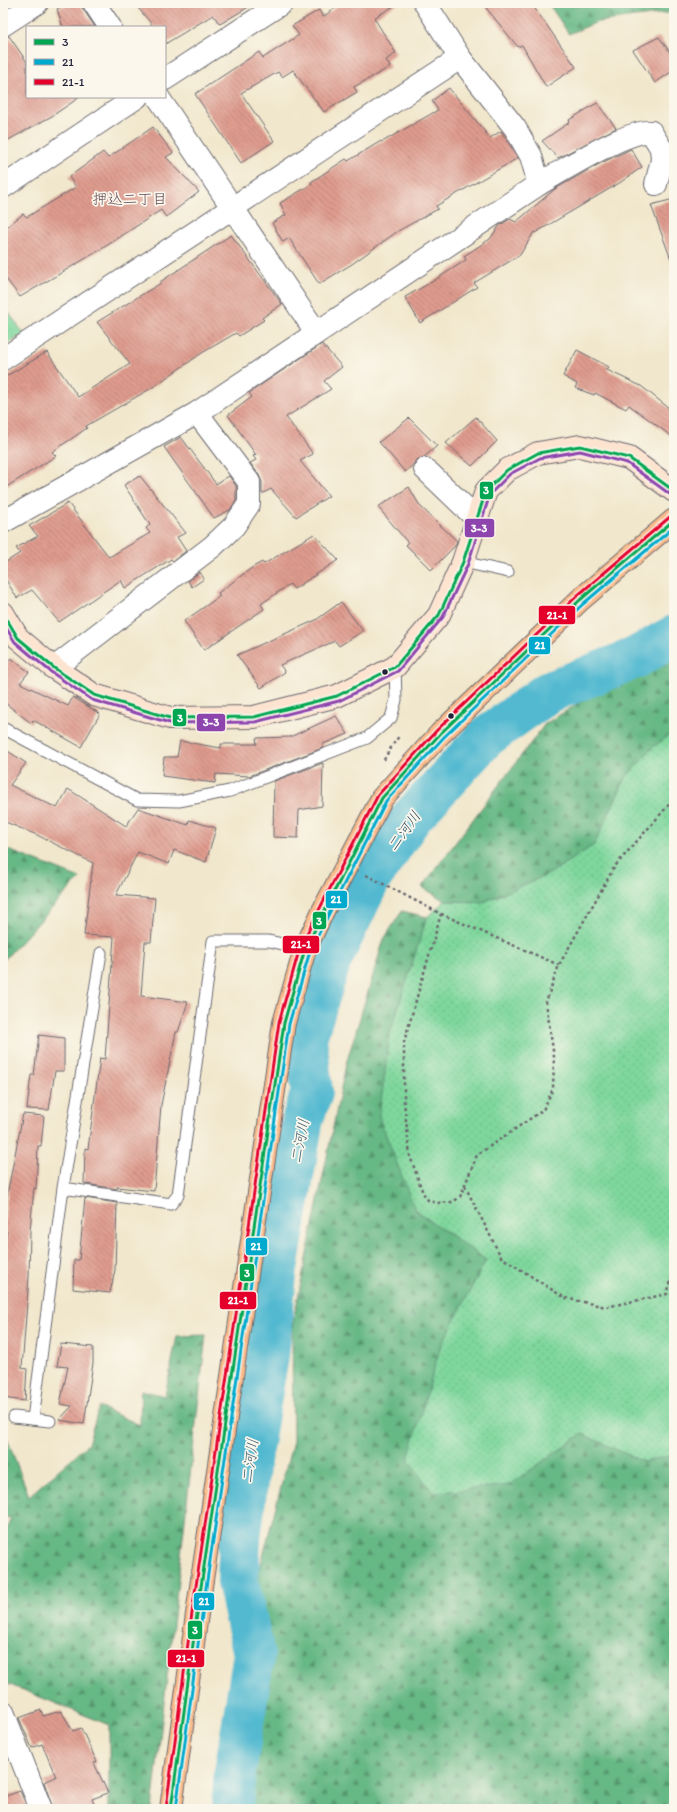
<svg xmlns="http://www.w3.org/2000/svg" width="677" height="1812" viewBox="0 0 677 1812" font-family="Itim,'Klee One',sans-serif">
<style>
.forest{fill:url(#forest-firs);stroke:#446d60}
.park{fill:url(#park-crowns);stroke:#507c6c}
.garden{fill:url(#garden-dots);stroke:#507c6c}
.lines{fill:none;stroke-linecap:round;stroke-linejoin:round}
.river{stroke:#52b9d0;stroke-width:42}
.building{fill:url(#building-back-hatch)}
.lane-casing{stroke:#6a676e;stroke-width:13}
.street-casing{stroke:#6a676e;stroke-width:24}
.secondary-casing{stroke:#6a676e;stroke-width:24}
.primary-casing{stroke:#6a676e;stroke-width:24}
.path{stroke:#6a676e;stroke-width:2.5;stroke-dasharray:3 3;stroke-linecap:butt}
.lane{stroke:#fff;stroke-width:11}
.street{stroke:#fff;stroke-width:22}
.secondary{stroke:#fde4d1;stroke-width:22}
.primary{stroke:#fabb8b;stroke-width:22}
.bus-1-casing{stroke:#fbf7ec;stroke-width:6}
.bus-2-casing{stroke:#fbf7ec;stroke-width:6}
.bus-3-casing{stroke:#fbf7ec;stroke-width:6}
.bus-4-casing{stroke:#fbf7ec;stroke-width:6}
.bus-1{stroke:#00a651;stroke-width:3}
.bus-2{stroke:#00a9ce;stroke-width:3}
.bus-3{stroke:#e4002b;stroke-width:3}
.bus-4{stroke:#8e44ad;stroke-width:3}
.bus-dot{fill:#22223b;stroke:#fbf7ec;stroke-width:1.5}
.labels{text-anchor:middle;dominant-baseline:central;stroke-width:3.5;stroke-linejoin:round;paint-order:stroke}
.neighbourhood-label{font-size:15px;fill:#644c58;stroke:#fbf7ec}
.water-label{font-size:15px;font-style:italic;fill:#33576f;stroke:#fbf7ec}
.line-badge{stroke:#fbf7ec;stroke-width:1.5}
.badge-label{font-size:11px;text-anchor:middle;font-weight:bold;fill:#fff}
</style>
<defs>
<pattern id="forest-firs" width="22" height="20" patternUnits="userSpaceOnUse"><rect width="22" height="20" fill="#66b884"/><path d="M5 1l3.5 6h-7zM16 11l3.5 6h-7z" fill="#54956d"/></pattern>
<pattern id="park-crowns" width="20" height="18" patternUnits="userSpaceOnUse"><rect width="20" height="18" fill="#7ed79c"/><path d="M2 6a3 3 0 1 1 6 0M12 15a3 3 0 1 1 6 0" fill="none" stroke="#6db887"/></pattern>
<pattern id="garden-dots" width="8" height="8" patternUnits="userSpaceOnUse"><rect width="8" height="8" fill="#7ed79c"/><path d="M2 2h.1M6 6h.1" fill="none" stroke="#6db887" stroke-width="1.8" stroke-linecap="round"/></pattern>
<pattern id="building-back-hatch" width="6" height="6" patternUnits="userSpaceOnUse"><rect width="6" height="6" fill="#df9b8e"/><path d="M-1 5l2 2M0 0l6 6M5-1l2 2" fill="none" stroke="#b47e75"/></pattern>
</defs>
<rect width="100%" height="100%" fill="#fbf7ec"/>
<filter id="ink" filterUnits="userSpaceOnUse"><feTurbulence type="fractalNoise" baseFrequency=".025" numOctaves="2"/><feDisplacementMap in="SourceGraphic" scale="8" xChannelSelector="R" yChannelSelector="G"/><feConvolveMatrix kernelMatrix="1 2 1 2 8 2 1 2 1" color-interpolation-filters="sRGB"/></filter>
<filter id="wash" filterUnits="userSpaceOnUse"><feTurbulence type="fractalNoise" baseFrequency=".012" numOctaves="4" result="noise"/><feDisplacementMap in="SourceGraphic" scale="16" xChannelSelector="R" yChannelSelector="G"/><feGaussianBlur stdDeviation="0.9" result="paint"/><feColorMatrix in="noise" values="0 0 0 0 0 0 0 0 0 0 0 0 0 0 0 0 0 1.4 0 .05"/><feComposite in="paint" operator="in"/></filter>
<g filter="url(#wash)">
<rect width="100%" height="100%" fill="#f1e7cc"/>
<!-- forest -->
<g class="forest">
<path d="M548,3H674V12L597,22L569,34Z"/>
<path d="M674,656V731L652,748L626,777L594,845L547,875L483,902L445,901L422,887L545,724L616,680L660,658Z"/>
<path d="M3,848L80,878L3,961Z"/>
<path d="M402,911L427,917L390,1033L415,1210L486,1260L440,1348L509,1485L582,1434L644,1462L674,1455V1809H241L271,1648L253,1594L293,1441L292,1327L346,1064L384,939Z"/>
<path d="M206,1335L152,1809H109V1725L3,1682V1541L11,1517L3,1519V1428L29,1496L88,1444L99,1407L140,1425L141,1390L165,1396L177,1336Z"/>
</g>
<!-- park -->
<path class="park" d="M3,305L24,334L3,347Z"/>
<!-- garden -->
<path class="garden" d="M674,731V1455L644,1462L582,1434L509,1485L433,1493L408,1459L440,1348L486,1260L415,1210L379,1117L390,1033L427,917L445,901L483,902L547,875L594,845L626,777L652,748Z"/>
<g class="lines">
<!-- river -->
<path class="river" d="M232,1809L235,1772L254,1654L238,1581L240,1537L250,1460L268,1356L276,1274L303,1118L312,1092L306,1038L330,962L370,879L411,818L486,737L547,693L635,658L674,636"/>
</g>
<g id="blocks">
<!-- building -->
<g class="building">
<path d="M69,3H79L95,27H63L57,9Z"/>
<path d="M134,3H255L220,24L213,15L165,44V27H154Z"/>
<path d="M342,3H399L374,18L396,53L386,60L390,67L354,87L357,92L324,112L293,70L282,77L278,72L241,93L274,141L241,163L195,94L259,52L263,58L299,35L292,26L319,10L323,17Z"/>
<path d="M482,3H531L576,67L546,87L522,45L518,47Z"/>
<path d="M9,36L27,62V97H80L52,116L3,143V37Z"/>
<path d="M659,37L674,58V70L655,83L633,50Z"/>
<path d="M449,88L490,138L501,131L518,158L436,206L438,209L398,231L352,264L319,284L289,238L283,242L272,223L286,215L280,203L312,184L311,182L346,159L348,161L381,141L382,142L438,110L432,101Z"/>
<path d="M597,103L616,128L558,158L542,141L570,122L569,120Z"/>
<path d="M153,127L173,153L166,157L199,192L166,217L161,210L100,250L20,297L3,275V230L23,214L27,217L76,187L69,177L103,152L108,158Z"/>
<path d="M631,149L642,167L621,182L535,233L534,232L520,255L474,283L477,287L420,323L405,297L435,280L466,260L464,256L490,239L500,225L510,219L516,222L555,189L601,163Z"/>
<path d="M674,199V261L672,262L651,205Z"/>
<path d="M231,235L282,304L262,318L264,320L239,336L236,333L202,353L150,389L86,426L87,428L52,452L56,456L3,489V378L47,352L78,397L130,364L97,322L161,283L160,282Z"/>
<path d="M322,344L342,367L324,381L331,389L286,417L313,454L300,461L329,496L296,517L271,489L262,494V482L259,475L250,463L256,460L253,456L256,455L228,415L252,397L249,393Z"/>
<path d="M577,350L609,367L607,370L641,386L674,412V438L629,405L626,409L595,393L594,395L575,388L577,384L563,376Z"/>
<path d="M476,417L497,441L472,466L446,443Z"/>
<path d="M409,418L437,446L424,457L416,460L413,465L405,472L379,442Z"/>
<path d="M181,437L216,484L229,476L236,486V500L230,510L214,518L164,447Z"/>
<path d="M140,476L186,533L177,537L186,551L173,561L171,559L125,588L121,580L59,622L32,590L17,598L3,575V564L20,553L16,548L38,536L29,526L68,503L109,557L150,533L146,528L150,525L124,485Z"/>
<path d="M409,487L420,506L457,541L455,546L431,570L406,545L408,543L378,507Z"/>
<path d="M314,534L338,560L294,589L290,584L261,604L264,609L204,650L184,621L220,596L218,593L253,567L262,562L264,564Z"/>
<path d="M200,572L204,579L192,587L188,581Z"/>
<path d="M341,602L363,631L339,646L335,641L280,665L285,672L261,688L237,655L316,620Z"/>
<path d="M11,658L29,672L20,683L68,706L73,697L100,714L81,747L33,720L31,723L5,703L3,705V668Z"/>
<path d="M336,716L348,734L323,744V748L249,776L216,774L215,783L162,776L164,757H177L180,741L221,748V744H257L256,738L290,737Z"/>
<path d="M3,748L26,763L10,785L57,808L68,789L126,826L138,808L188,825L189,820L216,828L206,862L174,850L169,864L138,852L116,895L155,898L151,942H145L141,996L188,1002L178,1032H176L161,1105L154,1191L117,1187V1189L86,1184L84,1183L85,1148L88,1149L100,1058L105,1059L114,937L84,935L93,863L37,835L3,821Z"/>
<path d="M323,763L322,806L299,810L298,838L273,837L274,781Z"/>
<path d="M39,1035L64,1038V1071H55L49,1110L27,1109L31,1075H34Z"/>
<path d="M23,1114L44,1116L41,1146H38L36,1189L34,1188L30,1231L29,1277L22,1368L27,1369L25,1401L3,1398V1258L7,1231H3V1228L8,1190Z"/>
<path d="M85,1198L117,1203L115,1270L110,1293L73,1289L74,1260H79Z"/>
<path d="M61,1344L93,1347V1363L84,1424L59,1420L72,1406L60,1404L68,1367L57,1366Z"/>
<path d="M41,1710L43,1716L61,1711L73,1731L81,1728L97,1762L94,1763L108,1793L92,1799L96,1809H53L44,1782L56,1777L42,1744L32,1748L19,1718Z"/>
<path d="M20,1791L28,1809H3V1797Z"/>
</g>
</g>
</g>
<g filter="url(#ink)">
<use href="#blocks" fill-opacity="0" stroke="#6a676e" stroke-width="1"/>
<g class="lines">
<!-- lane casing -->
<g class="lane-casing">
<g id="lane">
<path d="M463,562L508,572"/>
<path d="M3,728L137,800L179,801L230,791L367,738L391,718L396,700L395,667"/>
<path d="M63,1188L171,1204L178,1195L213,941H269L305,949"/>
<path d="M14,1417L50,1421"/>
<path d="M33,1419L63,1188L101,953"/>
</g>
</g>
<!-- street casing -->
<g class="street-casing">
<g id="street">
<path d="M94,3L110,27"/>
<path d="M3,25L37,3"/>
<path d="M165,79L282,3"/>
<path d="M158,97L316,332"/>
<path d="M539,184C562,171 628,129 651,132L661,148L662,160L656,184"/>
<path d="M3,187L137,97"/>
<path d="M3,359L460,58"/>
<path d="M425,469L476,518"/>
<path d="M3,522L197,413L539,184L531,156L515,128L460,58L425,3"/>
<path d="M54,668L213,546L234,526L249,504V482L197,413"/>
<path d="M3,1712L41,1809"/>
</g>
</g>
<!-- secondary casing -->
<g class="secondary-casing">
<path id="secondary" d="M3,613L18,638L54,668L94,695L170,718L254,717L337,696L395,667L439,615L463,562L486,491L507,470L538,453L580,446L629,458L674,491"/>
</g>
<!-- primary casing -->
<g class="primary-casing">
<path id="primary" d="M171,1809L197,1614L284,1023L305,949L324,909L382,798L440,734L580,600L674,520"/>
</g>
<!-- path -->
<g class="path">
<path d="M384,760C388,751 394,744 399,736"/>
<path d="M366,875L441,914L404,1042V1102L410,1156L423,1193L428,1200L436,1203L453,1202L460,1197L477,1155L543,1110L553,1089L554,1057L546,1002L559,965L615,866L674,799"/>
<path d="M441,914L559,965"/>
<path d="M465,1186L501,1257L565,1298L606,1307L667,1294L674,1270"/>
</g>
<!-- lane -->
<use href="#lane" class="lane"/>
<!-- street -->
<use href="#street" class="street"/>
<!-- secondary -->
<use href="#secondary" class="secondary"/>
<!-- primary -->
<use href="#primary" class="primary"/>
<!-- bus-1 casing -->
<g class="bus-1-casing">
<g id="bus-1">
<path d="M3,613L18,638L54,668L94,695L170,718L254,717L337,696L395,667L439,615L463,562L486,491L507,470L538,453L580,446L629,458L674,491"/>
<path d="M171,1809L197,1614L284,1023L305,949L382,798L440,734L580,600L674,520"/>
</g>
</g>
<!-- bus-2 casing -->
<g class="bus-2-casing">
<path id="bus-2" d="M176,1809L202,1615L289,1024L310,951L386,801L444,737L583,604L674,527"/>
</g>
<!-- bus-3 casing -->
<g class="bus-3-casing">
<path id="bus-3" d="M166,1808L192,1613L279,1022L300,947L378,795L437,730L577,596L671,516"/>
</g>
<!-- bus-4 casing -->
<g class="bus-4-casing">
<path id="bus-4" d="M3,623L15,642L51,672L92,700L170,723L255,722L339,701L398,671L443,617L468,564L490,494L510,474L540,458L580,451L627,463L671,495"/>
</g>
<!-- bus-1 -->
<use href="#bus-1" class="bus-1"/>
<!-- bus-2 -->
<use href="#bus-2" class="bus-2"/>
<!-- bus-3 -->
<use href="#bus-3" class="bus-3"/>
<!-- bus-4 -->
<use href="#bus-4" class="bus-4"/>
</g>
</g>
<!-- markers -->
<g class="bus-dot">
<circle cx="385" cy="672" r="3.5"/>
<circle cx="451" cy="716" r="3.5"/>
</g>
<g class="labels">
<!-- neighbourhood labels -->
<g class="neighbourhood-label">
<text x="130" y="199">押込二丁目</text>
</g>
<!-- water labels -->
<g class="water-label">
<text transform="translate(404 831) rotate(-54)">二河川</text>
<text transform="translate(300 1141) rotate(-79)">二河川</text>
<text transform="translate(250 1461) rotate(-82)">二河川</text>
</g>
</g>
<g class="line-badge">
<rect x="479" y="481" width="15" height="19" rx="4" fill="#00a651"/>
<rect x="464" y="518" width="31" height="20" rx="4" fill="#8e44ad"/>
<rect x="538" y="605" width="38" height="20" rx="4" fill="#e4002b"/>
<rect x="528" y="636" width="23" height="19" rx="4" fill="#00a9ce"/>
<rect x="172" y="708" width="15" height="19" rx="4" fill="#00a651"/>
<rect x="196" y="713" width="30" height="19" rx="4" fill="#8e44ad"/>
<rect x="325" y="890" width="23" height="19" rx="4" fill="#00a9ce"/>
<rect x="312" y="911" width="15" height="19" rx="4" fill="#00a651"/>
<rect x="282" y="935" width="38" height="19" rx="4" fill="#e4002b"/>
<rect x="245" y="1237" width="23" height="19" rx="4" fill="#00a9ce"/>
<rect x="239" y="1263" width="16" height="19" rx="4" fill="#00a651"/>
<rect x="219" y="1291" width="38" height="19" rx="4" fill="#e4002b"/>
<rect x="193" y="1592" width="22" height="19" rx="4" fill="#00a9ce"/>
<rect x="187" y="1620" width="16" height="20" rx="4" fill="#00a651"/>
<rect x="167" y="1649" width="38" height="19" rx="4" fill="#e4002b"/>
</g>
<g class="badge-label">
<text x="486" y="494">3</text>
<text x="479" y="532">3-3</text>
<text x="557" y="619">21-1</text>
<text x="540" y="649">21</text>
<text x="180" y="722">3</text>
<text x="211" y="726">3-3</text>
<text x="336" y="903">21</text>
<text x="319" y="925">3</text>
<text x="301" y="948">21-1</text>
<text x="256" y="1250">21</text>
<text x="247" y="1277">3</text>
<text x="238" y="1304">21-1</text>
<text x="204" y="1605">21</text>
<text x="195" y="1634">3</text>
<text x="186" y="1662">21-1</text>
</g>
<!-- margin -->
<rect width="677" height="1812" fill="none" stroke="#fbf7ec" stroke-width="16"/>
<!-- legend -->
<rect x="26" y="26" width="140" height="72" fill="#fbf7ec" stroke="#a4a2a5"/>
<rect x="34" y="39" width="20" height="6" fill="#00a651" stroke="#a4a2a5"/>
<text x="62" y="46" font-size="12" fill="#22223b">3</text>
<rect x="34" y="59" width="20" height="6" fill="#00a9ce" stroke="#a4a2a5"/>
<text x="62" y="66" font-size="12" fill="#22223b">21</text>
<rect x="34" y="79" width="20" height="6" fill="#e4002b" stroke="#a4a2a5"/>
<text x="62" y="86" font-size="12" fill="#22223b">21-1</text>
</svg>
